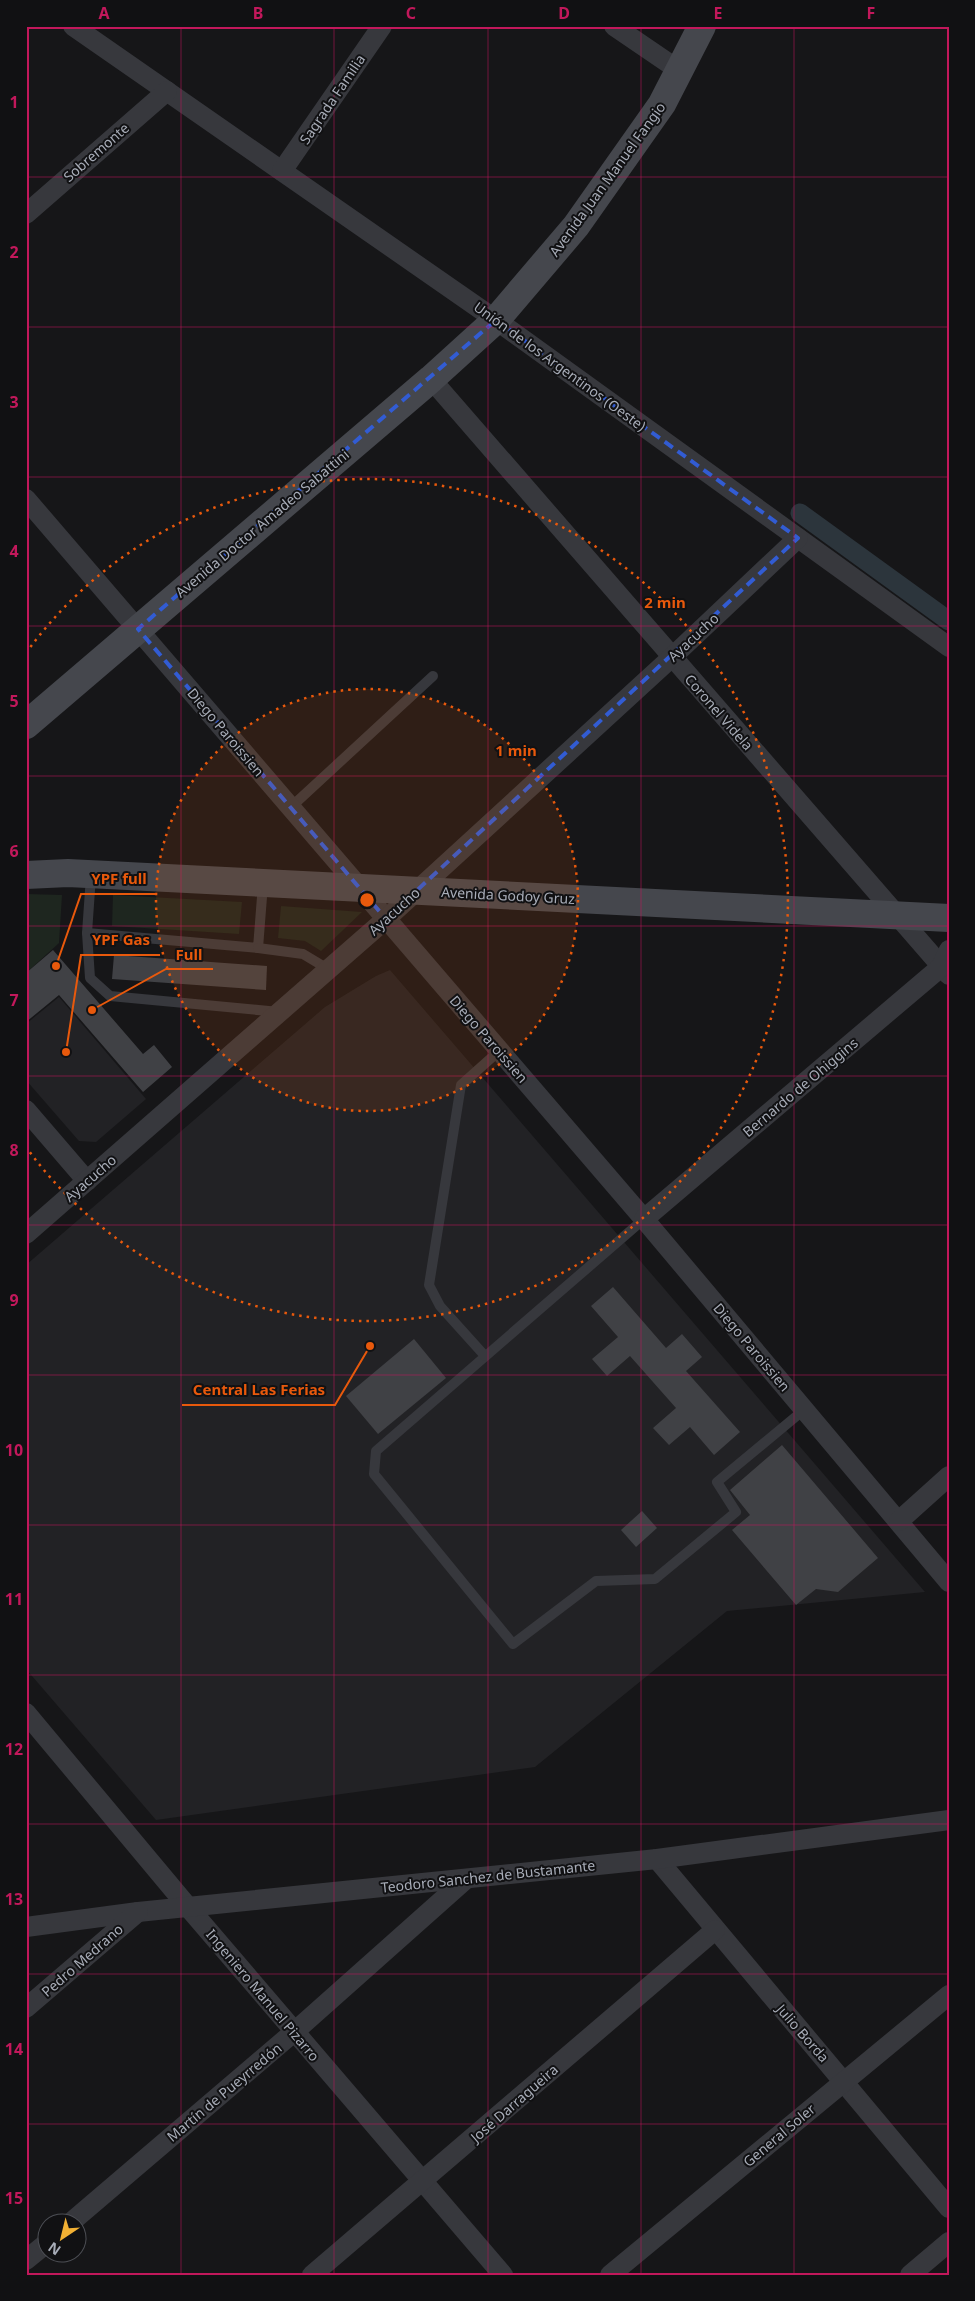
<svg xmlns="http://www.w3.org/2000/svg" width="975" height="2301" viewBox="0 0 975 2301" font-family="'Noto Sans',sans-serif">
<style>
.built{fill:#222225}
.green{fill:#1e261f}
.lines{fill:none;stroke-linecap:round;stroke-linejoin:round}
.canal{stroke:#2c353c;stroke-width:19}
.building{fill:#404145}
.service{stroke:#37383d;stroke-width:10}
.minor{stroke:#37383d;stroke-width:20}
.secondary{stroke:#45474d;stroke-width:28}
.marked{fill:none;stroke:#325cd3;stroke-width:4;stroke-dasharray:10 6;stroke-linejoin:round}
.grid{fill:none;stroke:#c2185b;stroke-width:1;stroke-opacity:0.55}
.ring{fill:none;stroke:#e8590c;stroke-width:2.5;stroke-dasharray:2.5 5}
.labels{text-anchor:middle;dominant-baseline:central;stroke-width:4;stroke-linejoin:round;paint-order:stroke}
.street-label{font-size:14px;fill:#a8adb8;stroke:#111113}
.centre{fill:#e8590c;stroke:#111113;stroke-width:2.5}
.ring-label{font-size:15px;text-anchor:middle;font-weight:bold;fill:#e8590c;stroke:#111113;stroke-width:4;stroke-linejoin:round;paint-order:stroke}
.leader{fill:none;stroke:#e8590c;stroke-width:2}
.callout-dot{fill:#e8590c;stroke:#111113;stroke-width:2}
.callout-label{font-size:15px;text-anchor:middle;font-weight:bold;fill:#e8590c;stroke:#111113;stroke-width:4;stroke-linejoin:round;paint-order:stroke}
.neatline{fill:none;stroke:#c2185b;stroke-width:2}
.grid-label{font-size:16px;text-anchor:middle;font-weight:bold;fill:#c2185b}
</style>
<rect width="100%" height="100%" fill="#161618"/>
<!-- built -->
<g class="built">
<path d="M390,970L925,1592L727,1611L535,1767L156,1820L26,1669V1265L325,1007L376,976Z"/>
<path d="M59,997L146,1099L96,1142L79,1141L26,1080V1024Z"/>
</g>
<!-- green -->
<g class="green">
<path d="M26,894L62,895L59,943L26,973Z"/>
<path d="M113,895L242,902L239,934L112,926Z"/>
<path d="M281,906L362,912L321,951L305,941L278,938Z"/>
</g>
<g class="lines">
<!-- canal -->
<path class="canal" d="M800,513L949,621"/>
</g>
<!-- building -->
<g class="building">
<path d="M53,950L143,1054L154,1045L172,1067L143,1092L59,995L26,1022V973Z"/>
<path d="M114,955L267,966L266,990L112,979Z"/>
<path d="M613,1287L666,1348L682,1334L702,1357L686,1371L740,1432L714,1455L690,1427L669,1445L653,1428L676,1408L630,1356L607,1376L592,1359L618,1337L591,1306Z"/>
<path d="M414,1339L446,1378L378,1434L346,1396Z"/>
<path d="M782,1445L878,1558L838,1592L816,1589L796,1605L732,1530L750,1515L730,1490Z"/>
<path d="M642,1511L657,1528L636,1547L621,1530Z"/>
</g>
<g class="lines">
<!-- service -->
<g class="service">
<path d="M290,808L433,676"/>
<path d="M91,876L87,933L258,948L263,884"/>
<path d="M87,933L90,978L110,996L279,1012"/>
<path d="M258,948L303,954L328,969"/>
<path d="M644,1219L376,1451L374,1474L513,1644L596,1581L655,1579L736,1512L717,1482L805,1409"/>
<path d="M485,1356L440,1306L429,1285L461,1085L499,1051"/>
</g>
<!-- minor -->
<g class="minor">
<path d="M73,26L496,320L949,647"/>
<path d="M614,26L680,71"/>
<path d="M282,171L382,26"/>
<path d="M26,214L167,91"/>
<path d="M431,379L949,975"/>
<path d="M26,499L644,1219L949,1582"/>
<path d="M26,1110L87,1181"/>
<path d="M644,1219L941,967L949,950"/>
<path d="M26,1234L386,919L671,658L798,538"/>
<path d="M899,1521L949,1476"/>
<path d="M26,1713L188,1907L503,2275"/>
<path d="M657,1859L949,2208"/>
<path d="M26,1927L138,1912L657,1859L949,1820"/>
<path d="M26,2008L138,1912"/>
<path d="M69,2224L294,2032L466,1879"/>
<path d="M26,2260L48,2242"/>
<path d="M312,2275L715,1930"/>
<path d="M610,2275L949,1995"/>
<path d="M910,2275L949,2242"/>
</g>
<!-- secondary -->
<g class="secondary">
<path d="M26,725L431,379L496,320L576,226L662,104L702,26"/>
<path d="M26,875L68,873L949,918"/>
</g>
</g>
<!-- marked area -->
<path class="marked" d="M496,320L798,538L386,919L138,629Z"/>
<!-- grid -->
<path class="grid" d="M181,26V2275M334,26V2275M488,26V2275M641,26V2275M794,26V2275M26,177H949M26,327H949M26,477H949M26,626H949M26,776H949M26,926H949M26,1076H949M26,1225H949M26,1375H949M26,1525H949M26,1675H949M26,1824H949M26,1974H949M26,2124H949"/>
<!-- distance rings -->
<circle cx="367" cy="900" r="211" fill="#e8590c" fill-opacity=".12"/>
<g class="ring">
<circle cx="367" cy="900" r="211"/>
<path d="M26 653A421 421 0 1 1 26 1147"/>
</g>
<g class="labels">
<!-- street labels -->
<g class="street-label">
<text transform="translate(332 99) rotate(-56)">Sagrada Familia</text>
<text transform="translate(96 152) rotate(-41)">Sobremonte</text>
<text transform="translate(607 179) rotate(-54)">Avenida Juan Manuel Fangio</text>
<text transform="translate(560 366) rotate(36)">Unión de los Argentinos (Oeste)</text>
<text transform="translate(262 523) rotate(-40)">Avenida Doctor Amadeo Sabattini</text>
<text transform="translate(693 637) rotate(-43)">Ayacucho</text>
<text transform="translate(719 712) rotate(49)">Coronel Videla</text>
<text transform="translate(226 732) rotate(50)">Diego Paroissien</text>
<text transform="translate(508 895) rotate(3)">Avenida Godoy Gruz</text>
<text transform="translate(394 911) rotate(-42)">Ayacucho</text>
<text transform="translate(489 1039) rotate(49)">Diego Paroissien</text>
<text transform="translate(800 1087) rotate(-40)">Bernardo de Ohiggins</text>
<text transform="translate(90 1178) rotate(-41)">Ayacucho</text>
<text transform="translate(752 1347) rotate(50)">Diego Paroissien</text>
<text transform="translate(488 1876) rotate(-6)">Teodoro Sanchez de Bustamante</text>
<text transform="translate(82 1960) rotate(-41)">Pedro Medrano</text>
<text transform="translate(263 1995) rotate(50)">Ingeniero Manuel Pizarro</text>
<text transform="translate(803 2033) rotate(49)">Julio Borda</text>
<text transform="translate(224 2092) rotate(-40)">Martín de Pueyrredón</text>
<text transform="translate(514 2103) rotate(-41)">José Darragueira</text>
<text transform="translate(779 2135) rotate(-40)">General Soler</text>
</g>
</g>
<circle cx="367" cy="900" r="8" class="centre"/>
<g class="ring-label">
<text x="665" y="608">2 min</text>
<text x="516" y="756">1 min</text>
</g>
<!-- callouts -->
<path class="leader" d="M56 966L81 894H156M66 1052L81 955H160M92 1010L166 969H213M370 1346L335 1405H182"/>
<g class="callout-dot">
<circle cx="56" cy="966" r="5"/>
<circle cx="66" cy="1052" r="5"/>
<circle cx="92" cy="1010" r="5"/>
<circle cx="370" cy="1346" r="5"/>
</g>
<g class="callout-label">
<text x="119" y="884">YPF full</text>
<text x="121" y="945">YPF Gas</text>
<text x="189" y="960">Full</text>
<text x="259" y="1395">Central Las Ferias</text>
</g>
<!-- border -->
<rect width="975" height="2301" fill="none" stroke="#111113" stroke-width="55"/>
<!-- north arrow -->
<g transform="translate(62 2238) rotate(215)"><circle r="24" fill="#111113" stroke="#4d4f55"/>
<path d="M0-4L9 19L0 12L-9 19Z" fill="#f2b134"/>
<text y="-8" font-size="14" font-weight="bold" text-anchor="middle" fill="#a8adb8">N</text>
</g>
<rect x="28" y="28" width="920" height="2246" class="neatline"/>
<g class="grid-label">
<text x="104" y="19">A</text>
<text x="258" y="19">B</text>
<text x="411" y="19">C</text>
<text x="564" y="19">D</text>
<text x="718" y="19">E</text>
<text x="871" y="19">F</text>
<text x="14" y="108">1</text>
<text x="14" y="258">2</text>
<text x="14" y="408">3</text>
<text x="14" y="557">4</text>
<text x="14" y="707">5</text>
<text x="14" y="857">6</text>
<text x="14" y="1006">7</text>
<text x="14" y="1156">8</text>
<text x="14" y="1306">9</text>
<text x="14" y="1456">10</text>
<text x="14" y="1605">11</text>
<text x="14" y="1755">12</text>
<text x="14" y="1905">13</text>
<text x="14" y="2055">14</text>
<text x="14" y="2204">15</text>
</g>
</svg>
